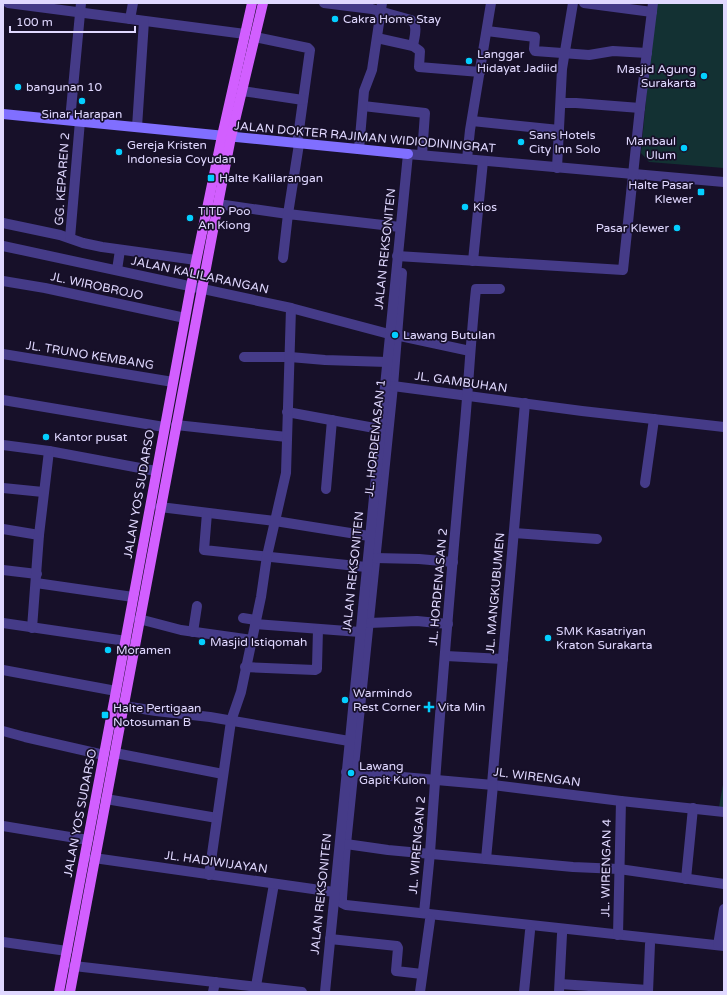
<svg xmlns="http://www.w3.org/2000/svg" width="727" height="995" viewBox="0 0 727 995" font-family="'Varela Round',sans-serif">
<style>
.green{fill:#133133}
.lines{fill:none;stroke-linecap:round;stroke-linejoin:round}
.minor{stroke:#453b88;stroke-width:10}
.tertiary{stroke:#453b88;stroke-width:10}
.secondary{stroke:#806fff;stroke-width:10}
.primary{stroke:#d25fff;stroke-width:10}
.poi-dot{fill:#04cfff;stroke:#171029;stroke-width:1.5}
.labels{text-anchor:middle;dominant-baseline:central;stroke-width:3.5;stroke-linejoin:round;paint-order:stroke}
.poi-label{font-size:12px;fill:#e0d8ff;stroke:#171029;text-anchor:start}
.street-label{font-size:12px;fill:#e0d8ff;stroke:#171029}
</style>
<rect width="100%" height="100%" fill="#171029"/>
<!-- green -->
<g class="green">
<path d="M655,3H724V168L649,162L641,153Z"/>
<path d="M724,779V808L719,807Z"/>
</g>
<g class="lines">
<!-- minor -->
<g class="minor">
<path d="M8,3L245,34"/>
<path d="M324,3L372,9L411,20C419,25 414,38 413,46"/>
<path d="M584,3L652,12"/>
<path d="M130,19L133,3"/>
<path d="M487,31L535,37L534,49L535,51L589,55L613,51L647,53"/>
<path d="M255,37L308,48L310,50L297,144"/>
<path d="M377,38L413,46L420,51L419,67L480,72"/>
<path d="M242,91L303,100"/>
<path d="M561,103H576L640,108"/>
<path d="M363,106L425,113L422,155"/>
<path d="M70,120L81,3"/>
<path d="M472,121L559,130"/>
<path d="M137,127L144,21"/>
<path d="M359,149L364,91L372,70L382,3"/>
<path d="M408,154L724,182"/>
<path d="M467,159L470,130L491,3"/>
<path d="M557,168L562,69L573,3"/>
<path d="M218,204L288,214L299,144"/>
<path d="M3,223L60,235L83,243L102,247L196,260"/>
<path d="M70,238L80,121"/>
<path d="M397,256L623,270L640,108L653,3"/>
<path d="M283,258L288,214L400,227"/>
<path d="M473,261L483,161"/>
<path d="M117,270L120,250"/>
<path d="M402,273L393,386L346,844L342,898V903L346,905L724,946"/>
<path d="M3,281L45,288L185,318"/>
<path d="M391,334L470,351"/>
<path d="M3,354L173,382"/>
<path d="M244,357H290L325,360L387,362"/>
<path d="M393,386L582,411L724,427"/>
<path d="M3,400L164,427"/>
<path d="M287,412L380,429"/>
<path d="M176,425L287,437"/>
<path d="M3,445L49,451L156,471"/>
<path d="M645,483L654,419"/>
<path d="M3,488L43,492"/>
<path d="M326,489L332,420"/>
<path d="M160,507L275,521L369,536"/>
<path d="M207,513L204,550L366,567"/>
<path d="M3,529L39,535"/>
<path d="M514,533L597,539"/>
<path d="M375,558L419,559L453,562"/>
<path d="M3,570L37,574"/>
<path d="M36,583L133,597"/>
<path d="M243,618L256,620"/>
<path d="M139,619L181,630L252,640"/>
<path d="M3,623L126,641"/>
<path d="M369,623L417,621L448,624"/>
<path d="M255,624L360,632"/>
<path d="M32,628L39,535L49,451"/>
<path d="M193,632L197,606"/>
<path d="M446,656L503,659"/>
<path d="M245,667L315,670L317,669V667L318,629"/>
<path d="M124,706L156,711L210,717L349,741"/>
<path d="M3,731L25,737L104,755"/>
<path d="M115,753L223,774"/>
<path d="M346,772L493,785L621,801L724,812"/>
<path d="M492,784L525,403"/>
<path d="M106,799L217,818"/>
<path d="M346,844L388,850L573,867L619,869L724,884"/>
<path d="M486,859L493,785"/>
<path d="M686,879L693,808"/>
<path d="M424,913L430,853C439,720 450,587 462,455C468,399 470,344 476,289H500"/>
<path d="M618,935L621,801"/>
<path d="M330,939L397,946L398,948L396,971L422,974"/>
<path d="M3,942L67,951"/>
<path d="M718,945L724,909"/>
<path d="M560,984L648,990"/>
<path d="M256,986L274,884"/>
<path d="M213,992L215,982"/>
<path d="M420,992L430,920"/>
<path d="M524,992L530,931"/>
<path d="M559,992L562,934"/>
<path d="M648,992L650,944"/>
</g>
<!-- tertiary -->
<g class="tertiary">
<path d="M3,246L291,308L389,334"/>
<path d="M3,670L116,691"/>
<path d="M3,826L88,840"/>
<path d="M94,858L334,892"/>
<path d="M209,875L231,721L241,692L261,597L267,556L286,473L291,308"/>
<path d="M74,966L302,992"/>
<path d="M325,992L408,154"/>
</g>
<!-- secondary -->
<path class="secondary" d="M3,114L408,154"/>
<!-- primary -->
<g class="primary">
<path d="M59,992L116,691L191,286L222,136L252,3"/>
<path d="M70,992L218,204L231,137L263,3"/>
</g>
</g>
<!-- markers -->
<g class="poi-dot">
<circle cx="335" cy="19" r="4"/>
<circle cx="469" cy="61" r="4"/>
<circle cx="704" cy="76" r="4"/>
<circle cx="18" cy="87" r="4"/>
<circle cx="82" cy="101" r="4"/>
<circle cx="521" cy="142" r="4"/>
<circle cx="684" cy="148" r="4"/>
<circle cx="119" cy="152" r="4"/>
<rect x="207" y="174" width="8" height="8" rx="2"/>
<rect x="697" y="188" width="8" height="8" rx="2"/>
<circle cx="465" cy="207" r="4"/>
<circle cx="190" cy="218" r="4"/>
<circle cx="677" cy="228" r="4"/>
<circle cx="395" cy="335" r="4"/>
<circle cx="46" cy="437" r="4"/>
<circle cx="548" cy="638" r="4"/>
<circle cx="202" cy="642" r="4"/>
<circle cx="108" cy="650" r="4"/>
<circle cx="345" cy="700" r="4"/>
<path d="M427 701h4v4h4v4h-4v4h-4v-4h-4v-4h4z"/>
<rect x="101" y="711" width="8" height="8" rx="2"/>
<circle cx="351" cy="773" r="4"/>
</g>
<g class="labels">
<!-- poi labels -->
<g class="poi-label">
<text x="343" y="19">Cakra Home Stay</text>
<text x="477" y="54">Langgar<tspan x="477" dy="14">Hidayat Jadiid</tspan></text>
<text x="696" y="69" text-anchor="end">Masjid Agung<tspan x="696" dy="14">Surakarta</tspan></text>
<text x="26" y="87">bangunan 10</text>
<text x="82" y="114" text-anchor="middle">Sinar Harapan</text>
<text x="529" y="135">Sans Hotels<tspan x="529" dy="14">City Inn Solo</tspan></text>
<text x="676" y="141" text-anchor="end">Manbaul<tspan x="676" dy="14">Ulum</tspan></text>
<text x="127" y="145">Gereja Kristen<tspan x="127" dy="14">Indonesia Coyudan</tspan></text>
<text x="219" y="178">Halte Kalilarangan</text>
<text x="693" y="185" text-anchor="end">Halte Pasar<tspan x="693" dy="14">Klewer</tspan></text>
<text x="473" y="207">Kios</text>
<text x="198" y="211">TITD Poo<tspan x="198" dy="14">An Kiong</tspan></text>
<text x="669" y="228" text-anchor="end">Pasar Klewer</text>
<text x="403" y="335">Lawang Butulan</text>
<text x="54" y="437">Kantor pusat</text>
<text x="556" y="631">SMK Kasatriyan<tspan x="556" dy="14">Kraton Surakarta</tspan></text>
<text x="210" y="642">Masjid Istiqomah</text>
<text x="116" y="650">Moramen</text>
<text x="353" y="693">Warmindo<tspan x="353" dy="14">Rest Corner</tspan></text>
<text x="438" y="707">Vita Min</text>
<text x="113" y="708">Halte Pertigaan<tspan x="113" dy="14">Notosuman B</tspan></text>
<text x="359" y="766">Lawang<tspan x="359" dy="14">Gapit Kulon</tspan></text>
</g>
<!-- street labels -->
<g class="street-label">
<text transform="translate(365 137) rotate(5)">JALAN DOKTER RAJIMAN WIDIODININGRAT</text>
<text transform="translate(62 179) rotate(-86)">GG. KEPAREN 2</text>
<text transform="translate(385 249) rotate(-84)">JALAN REKSONITEN</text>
<text transform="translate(200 275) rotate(12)">JALAN KALILARANGAN</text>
<text transform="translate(97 286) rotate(12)">JL. WIROBROJO</text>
<text transform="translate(90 355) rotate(9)">JL. TRUNO KEMBANG</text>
<text transform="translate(461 382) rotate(8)">JL. GAMBUHAN</text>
<text transform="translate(375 438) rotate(-84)">JL. HORDENASAN 1</text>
<text transform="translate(139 494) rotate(-80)">JALAN YOS SUDARSO</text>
<text transform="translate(353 572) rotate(-84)">JALAN REKSONITEN</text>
<text transform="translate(438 587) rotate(-85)">JL. HORDENASAN 2</text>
<text transform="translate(495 593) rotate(-85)">JL. MANGKUBUMEN</text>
<text transform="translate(537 777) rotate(7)">JL. WIRENGAN</text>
<text transform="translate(80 813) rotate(-79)">JALAN YOS SUDARSO</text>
<text transform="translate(417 845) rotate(-85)">JL. WIRENGAN 2</text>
<text transform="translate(216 862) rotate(8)">JL. HADIWIJAYAN</text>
<text transform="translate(606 868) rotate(-89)">JL. WIRENGAN 4</text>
<text transform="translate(321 894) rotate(-84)">JALAN REKSONITEN</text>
</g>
</g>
<!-- border -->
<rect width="727" height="995" fill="none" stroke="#e0d8ff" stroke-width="8"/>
<!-- scale -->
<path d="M10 26v6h125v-6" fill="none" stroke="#e0d8ff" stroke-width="2"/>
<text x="16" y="26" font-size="12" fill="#e0d8ff" stroke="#171029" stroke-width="3" paint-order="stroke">100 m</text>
</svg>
